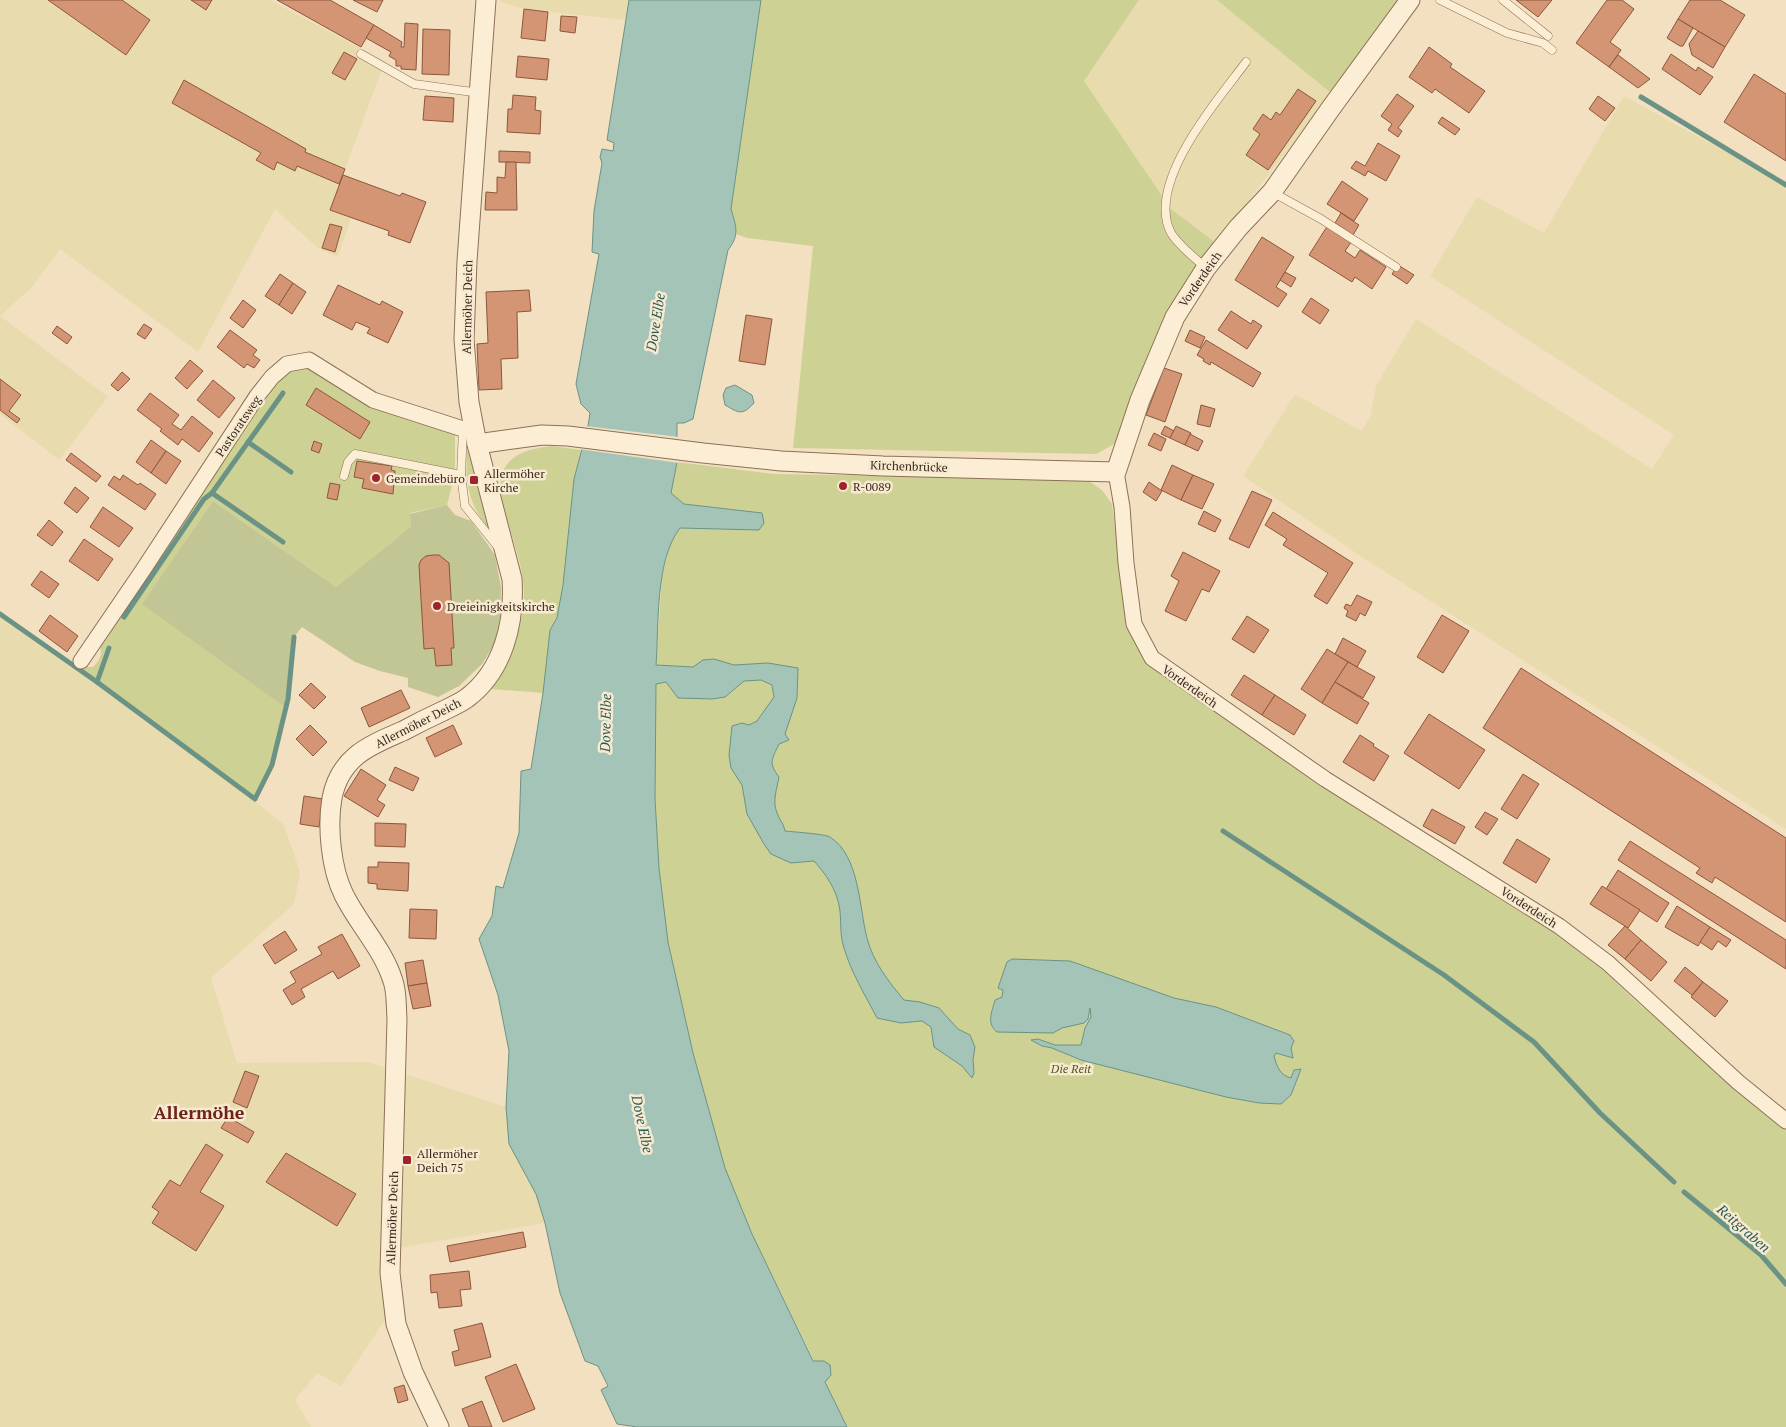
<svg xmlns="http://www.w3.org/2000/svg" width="1786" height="1427" viewBox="0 0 1786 1427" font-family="'PT Serif',serif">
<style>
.farmland{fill:#e8dbae}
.green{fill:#ced194}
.cemetery{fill:#c2c594}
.water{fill:#a4c4b8;stroke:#6a9386}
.pier{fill:#f2e0c1}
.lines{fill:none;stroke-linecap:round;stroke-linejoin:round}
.stream{stroke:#6a9386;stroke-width:5}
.building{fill:#d39574;stroke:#8e563b}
.service-casing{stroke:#8d7057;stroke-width:9}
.minor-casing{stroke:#8d7057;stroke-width:17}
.tertiary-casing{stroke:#8d7057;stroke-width:21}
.service{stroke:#fceed5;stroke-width:8}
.minor{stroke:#fceed5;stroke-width:15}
.tertiary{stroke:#fceed5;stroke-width:19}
.poi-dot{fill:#a1222b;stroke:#f8ead1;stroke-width:2}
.labels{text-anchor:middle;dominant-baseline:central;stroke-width:5;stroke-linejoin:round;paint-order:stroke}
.street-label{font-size:12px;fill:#3b291c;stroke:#f8ead1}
.poi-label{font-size:12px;fill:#3b291c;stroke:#f8ead1;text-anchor:start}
.park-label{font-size:12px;font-style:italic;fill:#4f5a21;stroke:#f8ead1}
.water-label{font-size:14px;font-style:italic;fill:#2a5c56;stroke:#f8ead1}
.district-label{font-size:18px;font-weight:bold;fill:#6c2418;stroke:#f8ead1}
</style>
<rect width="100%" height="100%" fill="#f2e0c1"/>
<!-- farmland -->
<g class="farmland">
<path d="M0,0H270L385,61L330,210L351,218L338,257L319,249L275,209L198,352L60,249L33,286L0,316L108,397L59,460L0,414Z"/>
<path d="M501,0H629L625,20L524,9L501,2Z"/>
<path d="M1139,0H1217L1331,93L1216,243L1171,209L1084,81Z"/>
<path d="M1624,96L1786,185V829L1362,557L1243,476L1295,394L1361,431L1370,418L1376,386L1416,319L1652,469L1674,435L1430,276L1477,197L1544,233Z"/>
<path d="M0,615L75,668L255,801L284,825L300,872L294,904L211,978L237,1063L368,1062L506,1107L509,1144L536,1194L545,1223L398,1248L402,1294L341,1386L317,1373L295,1400L311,1427H0Z"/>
</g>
<!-- green -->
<g class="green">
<path d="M761,0H1139L1084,81L1171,209L1216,243L1116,443L1096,454L793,448L813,246L747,238L736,234L731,209Z"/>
<path d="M1217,0H1407L1342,102Z"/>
<path d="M295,368H308L362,401L397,416L455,435V474L447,505L410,513L411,526C387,547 361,566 336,587L213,501L143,603L286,708L272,765L255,801L75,668L81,661L89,667H93C102,658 102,653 99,641L281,376Z"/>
<path d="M552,446L581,450L574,479L563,585L557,618L550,630L543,693L491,689C509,660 524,627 524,593C523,558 506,527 501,493C499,483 502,468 510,461C521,450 537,448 552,446Z"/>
<path d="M467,448L490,530C468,505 465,482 467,448Z"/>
<path d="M677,462L775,474L1086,479L1102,490L1112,504L1128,625L1146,662L1320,786L1556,934L1603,970L1638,1003L1786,1129V1427H847L825,1381L824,1361H814L752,1234L725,1168L693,1053L668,942L659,868L655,799L656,665L662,576L672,538L680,527L761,513L684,504L671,494Z"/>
</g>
<!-- cemetery -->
<path class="cemetery" d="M213,501L336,587C361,566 387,547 411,526L410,514L447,505L455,515L471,521L495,555L501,588L500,618L495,643L482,664L459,686L438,697L408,687V678L380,671L355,662L302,627L294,637L286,708L142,604Z"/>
<!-- water -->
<g class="water">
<path d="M629,0H761L731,209C736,226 740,235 728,250L693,419L684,423H677V462L671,493L684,504L762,513L764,523L759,530L680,528C655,560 659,625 656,665L693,667L703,660L714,659L734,665L768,663L798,668L797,698L785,734L789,740L779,744C772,759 768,763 779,777C777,789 772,801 777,813C779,819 784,824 785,831C794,832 825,834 830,837C860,856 859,908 867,938C873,962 889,982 904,1000L920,1002L939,1008L958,1029L970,1035L975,1047L973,1060L974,1073L972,1078L962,1066L934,1047L931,1027L922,1021L901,1023L877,1018C865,995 851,972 844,948C839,933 842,919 839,905C836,889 825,873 814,861L791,863L771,854L764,844L747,814L742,785L731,768L729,755L732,726L742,723L749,725L757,721L774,697L772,685L761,680L744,681L725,697L712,699L678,698L666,682L656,684L655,799L659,868L668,942L693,1053L725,1168L752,1234L813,1361H824L830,1365L831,1375L825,1382L847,1427H637L617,1424L601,1390L608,1386L598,1366L585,1361L560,1293L545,1223L536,1194L509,1144L506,1107L509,1051L498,995L479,939L492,916L496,886L503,888L519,833L521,771L531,769L543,693L550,630L557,618L563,585L574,479L588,426L590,413L581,404L576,384L599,254L592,252L594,211L602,163L600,157L602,149L613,151L614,143L607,140Z"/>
<path d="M735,385L752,395L754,403C742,416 739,413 725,405L723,395L726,388Z"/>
<path d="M1012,959L1070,961L1174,998L1216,1007L1290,1035L1294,1041L1291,1048L1293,1058L1276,1053L1274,1056C1277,1067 1280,1075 1291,1078L1294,1070L1301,1069L1291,1095L1281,1104L1259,1103L1226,1097L1081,1060L1052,1048L1042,1046L1031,1040L1038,1039L1055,1045H1081L1085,1028L1091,1017L1090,1008L1088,1019L1084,1023L1062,1028L1053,1033L997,1032C986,1023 992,1012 995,1000L1002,997L1003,990L998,988L1007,962Z"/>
</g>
<!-- pier -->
<path class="pier" d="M585,426L679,437V463L578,449Z"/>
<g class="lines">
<!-- stream -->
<g class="stream">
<path d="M1641,97L1786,185"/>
<path d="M248,442L291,472"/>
<path d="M212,493L283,542"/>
<path d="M0,614L97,682"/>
<path d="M124,617L204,499L212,493L283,393"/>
<path d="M109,648L97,682L255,799L272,765L288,699L294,637"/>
<path d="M1223,831L1444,975L1534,1042L1600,1113L1674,1182"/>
<path d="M1684,1192L1761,1255L1786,1284"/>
</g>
</g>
<!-- building -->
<g class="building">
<path d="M48,0H122L150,20L126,55Z"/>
<path d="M191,0H212L206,10Z"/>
<path d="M277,0H330L374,25L361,47Z"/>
<path d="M353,0H383L377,12Z"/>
<path d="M1516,0H1552L1538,17Z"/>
<path d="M1607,0H1622L1634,9L1610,42L1621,50L1609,67L1576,43Z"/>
<path d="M1690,0H1720L1745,15L1725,47L1678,19Z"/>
<path d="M524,9L548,12L545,41L521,38Z"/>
<path d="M561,16L577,17L575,33L560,31Z"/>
<path d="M1678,19L1693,28L1683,46H1680L1667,38Z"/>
<path d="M405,23L418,24L416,70L401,69V66H396V60L389,56L391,52L366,38L374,25L402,42L401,47H404Z"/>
<path d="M423,29L450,30L449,75L422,74Z"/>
<path d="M1698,31L1725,47L1713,68L1692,55L1689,44Z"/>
<path d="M1429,47L1452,64L1450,67L1485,91L1469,113L1435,89L1432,93L1409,77Z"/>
<path d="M344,52L357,59L345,80L332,73Z"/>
<path d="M1671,54L1696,71L1698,67L1713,77L1700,95L1662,69Z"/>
<path d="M1618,55L1650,79L1638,88L1609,67Z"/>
<path d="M518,56L549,59L547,80L516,77Z"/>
<path d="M1754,74L1786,94V161L1724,122Z"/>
<path d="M184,80L306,149L305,152L345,169L339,184L297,166L295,171L277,162L274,170L256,160L261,153L172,103Z"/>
<path d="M1298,89L1316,101L1268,170L1246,155L1260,134L1253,129L1263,114L1271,120L1276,112L1280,115Z"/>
<path d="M1397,94L1414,106L1398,128L1402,131L1398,137L1388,130L1392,124L1381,116Z"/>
<path d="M513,95L536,97L535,110L541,111L540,134L507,132L508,109H512Z"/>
<path d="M425,96L454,98L453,122L423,120Z"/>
<path d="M1598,96L1615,108L1605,121L1589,109Z"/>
<path d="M1442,117L1460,129L1455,135L1438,123Z"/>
<path d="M1378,143L1400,156L1386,181L1368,171L1365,176L1351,168L1356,161L1365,166Z"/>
<path d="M499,151L530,152V163L499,162Z"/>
<path d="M506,162H516L517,210H485L486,192L497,193V177L505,178Z"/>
<path d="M343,175L400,196L402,193L426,202L410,243L388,235L389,231L330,210Z"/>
<path d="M1342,181L1368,199L1354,221L1327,204Z"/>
<path d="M1341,213L1359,225L1353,235L1335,223Z"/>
<path d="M330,224L342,227L335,252L322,248Z"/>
<path d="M1328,225L1352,241L1345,251L1355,258L1360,250L1386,267L1372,289L1355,277L1352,282L1309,255Z"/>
<path d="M1262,237L1294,257L1276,287L1287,294L1278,307L1235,280Z"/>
<path d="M1398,265L1414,275L1407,284L1392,274Z"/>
<path d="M1285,272L1296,278L1291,287L1280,280Z"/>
<path d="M280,274L293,283L279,305L265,296Z"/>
<path d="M293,283L306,292L292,314L279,305Z"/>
<path d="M338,285L380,305L382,301L403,312L388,343L367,333L370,328L356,322L352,330L323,315Z"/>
<path d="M529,290L531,311L517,312L518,358L501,359L502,389L479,390L477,344L488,343L486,292Z"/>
<path d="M1311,298L1329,310L1320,324L1302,312Z"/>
<path d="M243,300L256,310L243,328L230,318Z"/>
<path d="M1231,311L1251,324L1253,320L1262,326L1247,349L1218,330Z"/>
<path d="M746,315L772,319L765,365L739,361Z"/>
<path d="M144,324L152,329L145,339L137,334Z"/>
<path d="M57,326L72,337L67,344L52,333Z"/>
<path d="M230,330L257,350L253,355L260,360L254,368L247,364L244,368L217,347Z"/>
<path d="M1190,330L1205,337L1200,348L1185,341Z"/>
<path d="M1206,340L1261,373L1253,387L1211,362L1210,365L1203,361L1204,359L1197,355Z"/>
<path d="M190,360L203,371L187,389L175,378Z"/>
<path d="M1164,368L1182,374L1165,422L1146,415Z"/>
<path d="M122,372L130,379L118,391L111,385Z"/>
<path d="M0,379L21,395L9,411L20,419L17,423L0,410Z"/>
<path d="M213,380L235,398L219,418L197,400Z"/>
<path d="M316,388L370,422L360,439L306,405Z"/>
<path d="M150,393L179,415L172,424L181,430L192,416L213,433L199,452L182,439L178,445L160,431L162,429L137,410Z"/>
<path d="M1201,405L1215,409L1210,427L1197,424Z"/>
<path d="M1165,426L1174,431L1170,438L1161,434Z"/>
<path d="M1176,426L1191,433L1185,445L1170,438Z"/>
<path d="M1154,433L1166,439L1161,451L1148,445Z"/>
<path d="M1190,434L1203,441L1198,451L1185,445Z"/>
<path d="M151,440L166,451L151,473L136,462Z"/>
<path d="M314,441L322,444L319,453L311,450Z"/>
<path d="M166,451L181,461L166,484L151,473Z"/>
<path d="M71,453L101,476L96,482L66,460Z"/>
<path d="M357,461L392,466L391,470L395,471L393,494L362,488L364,479L354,477Z"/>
<path d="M1172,465L1193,475L1181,500L1161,490Z"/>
<path d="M123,475L138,485L140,483L156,494L145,510L108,485L114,476L120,480Z"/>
<path d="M1193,475L1214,484L1202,509L1181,500Z"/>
<path d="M1149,482L1162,491L1156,501L1143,492Z"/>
<path d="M330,483L340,485L337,500L327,498Z"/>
<path d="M75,487L89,498L77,513L64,503Z"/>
<path d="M1252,491L1272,500L1249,548L1229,539Z"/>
<path d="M103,507L133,528L119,547L90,527Z"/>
<path d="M1204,511L1221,520L1215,532L1198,524Z"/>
<path d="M1273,512L1353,563L1327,604L1314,596L1328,573L1283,545L1287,539L1265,525Z"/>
<path d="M49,520L63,532L52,546L37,535Z"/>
<path d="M84,539L113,559L98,581L69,561Z"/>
<path d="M1183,552L1220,571L1209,592L1202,589L1186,621L1165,611L1179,581L1171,576Z"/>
<path d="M433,555H439L449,563L454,648H451L452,665L436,666L434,648L424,649L419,565L421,560L426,556Z"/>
<path d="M41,571L59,584L49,598L31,585Z"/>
<path d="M1357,595L1372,602L1365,616L1360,613L1356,621L1346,616L1348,611L1344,608L1346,604L1351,606Z"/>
<path d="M50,615L78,636L67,652L39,631Z"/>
<path d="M1442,615L1469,631L1443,673L1417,657Z"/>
<path d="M1247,616L1269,630L1254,653L1232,639Z"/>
<path d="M1343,638L1366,651L1357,667L1335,654Z"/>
<path d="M1327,649L1348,662L1322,703L1301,689Z"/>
<path d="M1348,662L1375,677L1363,698L1335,682Z"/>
<path d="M1521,668L1786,838V922L1715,877L1712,883L1696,873L1700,868L1483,728Z"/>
<path d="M1244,675L1275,695L1262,715L1231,695Z"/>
<path d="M1335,682L1369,703L1357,724L1322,703Z"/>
<path d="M311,683L326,697L314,709L299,695Z"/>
<path d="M401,690L410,708L369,727L361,708Z"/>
<path d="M1275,695L1306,715L1294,735L1262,715Z"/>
<path d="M1429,714L1485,750L1459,789L1404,753Z"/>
<path d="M310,725L327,742L313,756L296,739Z"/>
<path d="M453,725L462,744L435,757L426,738Z"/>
<path d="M1360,735L1374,744L1373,746L1389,756L1374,781L1343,762Z"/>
<path d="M395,767L419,778L413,791L389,780Z"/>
<path d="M361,769L386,785L377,800L385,805L378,817L344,796Z"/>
<path d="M1523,774L1539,784L1517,819L1501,809Z"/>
<path d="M304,796L323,799L319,827L300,824Z"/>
<path d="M1432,809L1465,827L1455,844L1423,826Z"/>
<path d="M1485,812L1498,819L1487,835L1475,827Z"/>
<path d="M375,823L406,824L405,847L375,846Z"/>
<path d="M1517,839L1550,859L1536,883L1503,863Z"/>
<path d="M1630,841L1786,940V969L1618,860Z"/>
<path d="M378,862L409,863L408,891L377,889V884L368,883V867H378Z"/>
<path d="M1618,870L1669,903L1657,922L1606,889Z"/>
<path d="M1602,886L1640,910L1628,928L1590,904Z"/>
<path d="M1677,906L1710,927L1698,946L1665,927Z"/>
<path d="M410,909L437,910L436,939L409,938Z"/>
<path d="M1625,926L1641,940L1625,959L1608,945Z"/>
<path d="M1710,927L1731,940L1726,947L1718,941L1712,950L1700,942Z"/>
<path d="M285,931L297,950L275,964L263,945Z"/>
<path d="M342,934L360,966L338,979L333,971L301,989L305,997L292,1005L283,990L296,982L290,972L322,954L318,947Z"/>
<path d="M1641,940L1667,962L1651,981L1625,959Z"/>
<path d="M423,960L427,983L408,986L405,963Z"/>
<path d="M1685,967L1703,982L1692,995L1674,981Z"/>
<path d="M1703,982L1728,1001L1715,1017L1691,997Z"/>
<path d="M427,983L431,1006L413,1009L408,986Z"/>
<path d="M245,1071L259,1076L247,1108L233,1102Z"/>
<path d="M228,1117L254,1132L248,1143L221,1128Z"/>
<path d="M206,1144L223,1155L200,1192L224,1206L196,1251L152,1223L159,1212L152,1207L170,1180L180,1186Z"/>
<path d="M286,1153L356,1194L337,1226L266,1182Z"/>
<path d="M523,1232L526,1247L450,1262L447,1246Z"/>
<path d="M469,1271L471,1289L460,1290L462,1306L439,1308L437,1292L431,1293L430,1275Z"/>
<path d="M482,1323L491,1357L455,1366L452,1352L459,1350L454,1330Z"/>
<path d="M516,1364L535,1409L503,1422L485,1377Z"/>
<path d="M404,1385L408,1400L398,1403L394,1388Z"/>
<path d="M482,1401L492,1427H469L462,1409Z"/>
</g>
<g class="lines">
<!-- service casing -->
<g class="service-casing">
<g id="service">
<path d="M1440,0L1507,33L1543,43L1552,50"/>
<path d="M1503,0L1548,36"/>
<path d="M361,54L414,84L480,93"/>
<path d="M1272,192L1321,219L1396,267"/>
<path d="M1206,268C1196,259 1178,245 1171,233C1145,183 1218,100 1246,62"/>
<path d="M463,429L461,475L465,506L498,547"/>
<path d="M344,476L348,462L355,454L461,475"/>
</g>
</g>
<!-- minor casing -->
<g class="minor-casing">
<g id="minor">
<path d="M1116,472L1122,507L1126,563L1134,624L1152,658L1325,779L1559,926L1608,963L1738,1082L1786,1121"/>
<path d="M81,661L143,570L257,396L272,377L287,364L309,360L373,400L463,429L474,428"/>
</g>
</g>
<!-- tertiary casing -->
<g class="tertiary-casing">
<g id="tertiary">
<path d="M477,444L542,435L568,436L703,453L781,461L883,466L1116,472L1140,400L1175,317L1206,268L1238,228L1272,192L1331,108L1410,0"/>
<path d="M439,1427L413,1372L396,1324L390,1273L397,1019C396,1006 397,992 393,981C383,949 359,925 344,895C331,869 327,827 332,798C335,783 343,767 356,756C369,745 387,738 403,731C416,724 430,717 443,711C451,707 460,703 467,698C503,671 515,623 512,579L477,444L469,402L464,339L467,261L486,0"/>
</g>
</g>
<!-- service -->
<use href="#service" class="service"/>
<!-- minor -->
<use href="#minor" class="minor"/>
<!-- tertiary -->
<use href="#tertiary" class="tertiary"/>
</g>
<!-- markers -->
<g class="poi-dot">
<circle cx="376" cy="478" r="5"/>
<rect x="469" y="475" width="10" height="10" rx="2.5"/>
<circle cx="843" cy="486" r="5"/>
<circle cx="437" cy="606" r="5"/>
<rect x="402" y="1155" width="10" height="10" rx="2.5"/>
</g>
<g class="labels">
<!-- street labels -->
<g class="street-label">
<text transform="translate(1200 279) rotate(-55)">Vorderdeich</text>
<text transform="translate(467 307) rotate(-89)">Allermöher Deich</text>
<text transform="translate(238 426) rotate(-56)">Pastoratsweg</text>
<text transform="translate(909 466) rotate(2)">Kirchenbrücke</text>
<text transform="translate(1190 686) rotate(35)">Vorderdeich</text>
<text transform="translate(418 723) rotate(-27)">Allermöher Deich</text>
<text transform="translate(1529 907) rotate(33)">Vorderdeich</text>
<text transform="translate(392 1218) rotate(-88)">Allermöher Deich</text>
</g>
<!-- poi labels -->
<g class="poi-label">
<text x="484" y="473">Allermöher<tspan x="484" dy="14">Kirche</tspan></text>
<text x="386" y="478">Gemeindebüro</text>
<text x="853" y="486">R-0089</text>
<text x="447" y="606">Dreieinigkeitskirche</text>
<text x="417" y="1153">Allermöher<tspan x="417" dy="14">Deich 75</tspan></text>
</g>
<!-- park labels -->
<g class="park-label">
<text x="1071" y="1068">Die Reit</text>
</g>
<!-- water labels -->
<g class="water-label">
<text transform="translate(655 322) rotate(-81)">Dove Elbe</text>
<text transform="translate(605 723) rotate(-89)">Dove Elbe</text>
<text transform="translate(643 1124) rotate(78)">Dove Elbe</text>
<text transform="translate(1744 1228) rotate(41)">Reitgraben</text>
</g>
<!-- district labels -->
<g class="district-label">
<text x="199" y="1112">Allermöhe</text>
</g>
</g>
</svg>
